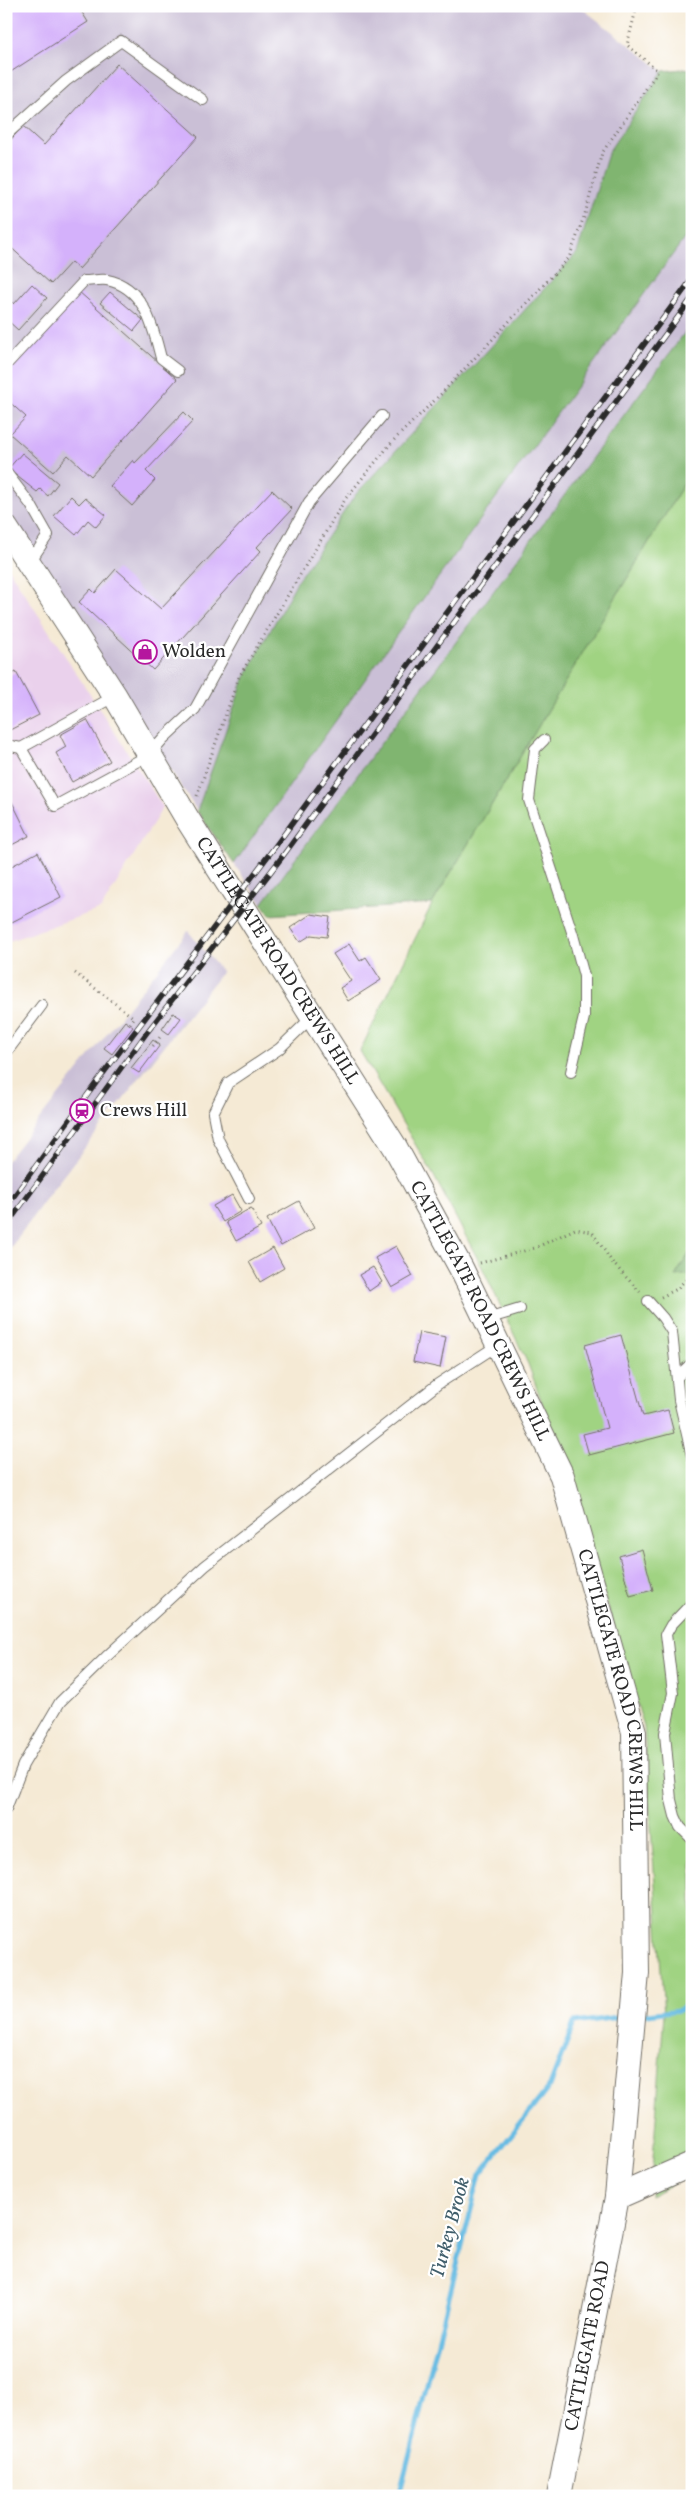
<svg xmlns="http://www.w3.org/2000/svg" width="698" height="2502" viewBox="0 0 698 2502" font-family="Vollkorn,serif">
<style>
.built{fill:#ead1ec}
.industrial{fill:#cabfd6}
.green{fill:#a0d382;stroke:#667f56}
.forest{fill:#80b570;stroke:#56704e}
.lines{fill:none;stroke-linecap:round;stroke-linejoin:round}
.stream{stroke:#67bce3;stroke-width:5}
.building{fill:#d4b1fb}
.service-casing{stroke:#726e66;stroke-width:12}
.tertiary-casing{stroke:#726e66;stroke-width:26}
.path{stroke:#726e66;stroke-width:3;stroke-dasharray:1 4;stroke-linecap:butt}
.service{stroke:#fff;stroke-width:10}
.tertiary{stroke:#fff;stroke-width:24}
.rail-casing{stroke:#2b2b2b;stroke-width:5.5}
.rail{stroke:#fff;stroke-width:4;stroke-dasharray:11;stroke-linecap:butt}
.labels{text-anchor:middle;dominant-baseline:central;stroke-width:4.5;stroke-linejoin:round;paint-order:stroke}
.poi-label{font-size:19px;fill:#2b2b2b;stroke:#fff;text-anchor:start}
.street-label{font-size:19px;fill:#2b2b2b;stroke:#fff}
.water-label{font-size:20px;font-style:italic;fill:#405e6b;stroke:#fff}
</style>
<rect width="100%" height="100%" fill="#fff"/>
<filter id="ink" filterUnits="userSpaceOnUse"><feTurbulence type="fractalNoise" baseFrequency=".02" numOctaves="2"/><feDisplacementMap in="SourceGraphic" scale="10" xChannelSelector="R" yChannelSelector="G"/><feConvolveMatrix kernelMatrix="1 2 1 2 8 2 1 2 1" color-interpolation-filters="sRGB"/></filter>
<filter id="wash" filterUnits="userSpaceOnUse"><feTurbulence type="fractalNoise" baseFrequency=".0096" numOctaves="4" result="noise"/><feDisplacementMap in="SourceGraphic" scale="20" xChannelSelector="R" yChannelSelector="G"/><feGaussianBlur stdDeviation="1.12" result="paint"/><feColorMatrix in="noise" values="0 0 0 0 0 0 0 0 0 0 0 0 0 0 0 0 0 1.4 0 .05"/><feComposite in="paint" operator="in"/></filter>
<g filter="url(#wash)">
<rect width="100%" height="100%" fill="#f5ead5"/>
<!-- built -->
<path class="built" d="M6,565L163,807L101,909L6,942Z"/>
<!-- industrial -->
<g class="industrial">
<path d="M6,6H579L663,71L609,151L577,253L356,494L244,679L197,811L6,513Z"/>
<path d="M692,228V323L262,904L234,864L393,640Z"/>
<path d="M188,931L222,972L52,1190L6,1254V1162Z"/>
</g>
<!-- green -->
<path class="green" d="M692,470V2174L650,2196L664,2014L644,1727L568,1474L528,1364L483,1269L434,1176L360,1051L432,904Z"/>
<!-- forest -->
<g class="forest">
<path d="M692,68V228L393,640L234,864L197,811L244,679L299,578L356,494L577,253L609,151L663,71Z"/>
<path d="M692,323V470L432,904L270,915L262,904Z"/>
<path d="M692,1249V1274L675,1276Z"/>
</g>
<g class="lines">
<!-- stream -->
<g class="stream">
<path d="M639,2015L680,2010L692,1998"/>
<path d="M399,2496L480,2174L550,2086L574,2023L626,2016"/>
</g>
</g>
<g id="blocks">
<!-- building -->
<g class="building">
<path d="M6,6H78L88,22L6,75Z"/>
<path d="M117,64L198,137L79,269L71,262L51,284L6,243V145L23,126L44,145Z"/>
<path d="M32,284L47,298L18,330L6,319V297L14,304Z"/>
<path d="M78,291L177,379L91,476L68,455L53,472L10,434L26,417L6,399V372Z"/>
<path d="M110,292L143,320L134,331L100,303Z"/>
<path d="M184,412L193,421L146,471L155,480L132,506L110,486L133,460L135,463Z"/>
<path d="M22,453L58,483L48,496L40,489L37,492L8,469Z"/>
<path d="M272,490L292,509L257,547L261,551L153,670L79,602L91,589L95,593L116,569L161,609Z"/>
<path d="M71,496L79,504L85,498L106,515L96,527L88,520L76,535L54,516Z"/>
<path d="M16,672L39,715L6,732V677Z"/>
<path d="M87,720L110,761L72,782L56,753L66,747L60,735Z"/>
<path d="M6,790L29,836L6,848Z"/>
<path d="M38,852L61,897L6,925V869Z"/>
<path d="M311,914L330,917L327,937L311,935L300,942L290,928Z"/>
<path d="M349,944L360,961L366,957L381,980L348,1001L340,988L351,981L333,954Z"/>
<path d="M173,1013L181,1018L169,1034L162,1029Z"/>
<path d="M125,1021L133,1027L112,1054L104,1048Z"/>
<path d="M153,1040L160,1045L139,1073L131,1068Z"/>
<path d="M232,1195L241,1211L223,1222L213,1206Z"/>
<path d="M299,1201L314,1228L281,1246L267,1219Z"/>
<path d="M251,1208L261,1227L236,1241L226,1222Z"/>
<path d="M396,1246L413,1276L392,1288L375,1258Z"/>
<path d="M273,1248L284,1268L260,1282L249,1262Z"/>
<path d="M373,1267L382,1282L369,1291L359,1275Z"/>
<path d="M419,1332L446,1337L440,1368L413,1362Z"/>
<path d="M621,1335L643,1416L668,1410L674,1433L589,1455L583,1434L607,1428L585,1345Z"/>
<path d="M642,1549L653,1590L630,1596L619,1556Z"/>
</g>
</g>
</g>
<g filter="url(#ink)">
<use href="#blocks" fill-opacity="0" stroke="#726e66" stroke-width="1"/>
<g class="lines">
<!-- service casing -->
<g class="service-casing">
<g id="service">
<path d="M6,135L66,81L121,41L203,100"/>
<path d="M6,365L84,281C91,281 100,279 107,280C145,287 153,328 161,358L178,371"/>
<path d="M6,472L31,505L48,535L30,562"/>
<path d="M544,740L535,749L529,800L573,935L584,976V1017L571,1072"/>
<path d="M6,745L21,748L115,696"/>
<path d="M21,748L55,806L149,755L164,738L195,709L309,502L382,416"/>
<path d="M6,1053L42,1005"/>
<path d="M249,1199L218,1139L213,1113L228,1083L279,1049L312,1017"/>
<path d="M648,1301L663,1318L672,1332L679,1400L692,1456"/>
<path d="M487,1319L520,1309"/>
<path d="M677,1377L692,1363"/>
<path d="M692,1603L671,1625L666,1634L673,1693L665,1733L671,1800L675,1816L680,1827L692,1839"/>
<path d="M6,1809L23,1765L60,1702L106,1657L205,1566L438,1384L498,1345"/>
</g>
</g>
<!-- tertiary casing -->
<g class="tertiary-casing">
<g id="tertiary">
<path id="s1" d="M6,528L115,696L188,820L395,1147L461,1268L562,1476L634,1732L637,1973L617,2197L559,2496"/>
<path d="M617,2197L692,2164"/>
</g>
</g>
<!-- path -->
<g class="path">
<path d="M197,796L239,677L346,498L392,442L441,394L569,258L585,214L602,153L658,71L627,45L637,6"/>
<path d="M75,973L134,1018L128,1027"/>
<path d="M153,1046L160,1037"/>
<path d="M480,1263L535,1248L575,1229L592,1232L612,1262L640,1292"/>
<path d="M661,1297L677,1289L692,1273"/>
</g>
<!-- service -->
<use href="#service" class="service"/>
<!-- tertiary -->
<use href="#tertiary" class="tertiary"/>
<!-- rail casing -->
<g class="rail-casing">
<g id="rail">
<path d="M6,1207L99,1079L274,848L692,279"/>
<path d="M6,1226L148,1031L282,857L692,298"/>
</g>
</g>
<!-- rail -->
<use href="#rail" class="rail"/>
</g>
</g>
<!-- icons -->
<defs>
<g id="shop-ring" transform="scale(1.25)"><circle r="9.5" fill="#fff" stroke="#b5179e" stroke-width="1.5"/><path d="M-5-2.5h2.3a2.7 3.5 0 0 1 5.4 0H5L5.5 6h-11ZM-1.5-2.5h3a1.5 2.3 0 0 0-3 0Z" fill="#b5179e"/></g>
<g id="station-ring" transform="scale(1.25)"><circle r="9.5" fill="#fff" stroke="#b5179e" stroke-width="1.5"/><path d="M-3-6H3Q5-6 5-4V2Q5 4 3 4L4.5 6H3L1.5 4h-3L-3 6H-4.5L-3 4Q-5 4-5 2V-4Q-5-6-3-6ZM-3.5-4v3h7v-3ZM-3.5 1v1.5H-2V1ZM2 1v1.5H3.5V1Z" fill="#b5179e"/></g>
</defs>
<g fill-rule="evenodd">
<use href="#shop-ring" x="145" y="652"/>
<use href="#station-ring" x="82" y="1111"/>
</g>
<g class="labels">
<!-- poi labels -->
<g class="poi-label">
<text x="162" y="652">Wolden</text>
<text x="100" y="1111">Crews Hill</text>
</g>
<!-- street labels -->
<g class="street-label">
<text stroke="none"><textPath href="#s1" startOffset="511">CATTLEGATE ROAD CREWS HILL</textPath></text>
<text stroke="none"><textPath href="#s1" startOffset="916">CATTLEGATE ROAD CREWS HILL</textPath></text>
<text stroke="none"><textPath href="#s1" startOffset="1321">CATTLEGATE ROAD CREWS HILL</textPath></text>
<text transform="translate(588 2346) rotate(-79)">CATTLEGATE ROAD</text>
</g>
<!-- water labels -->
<g class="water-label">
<text transform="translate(451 2228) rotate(-75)">Turkey Brook</text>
</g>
</g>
<!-- margin -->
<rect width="698" height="2502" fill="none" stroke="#fff" stroke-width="25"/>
</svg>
